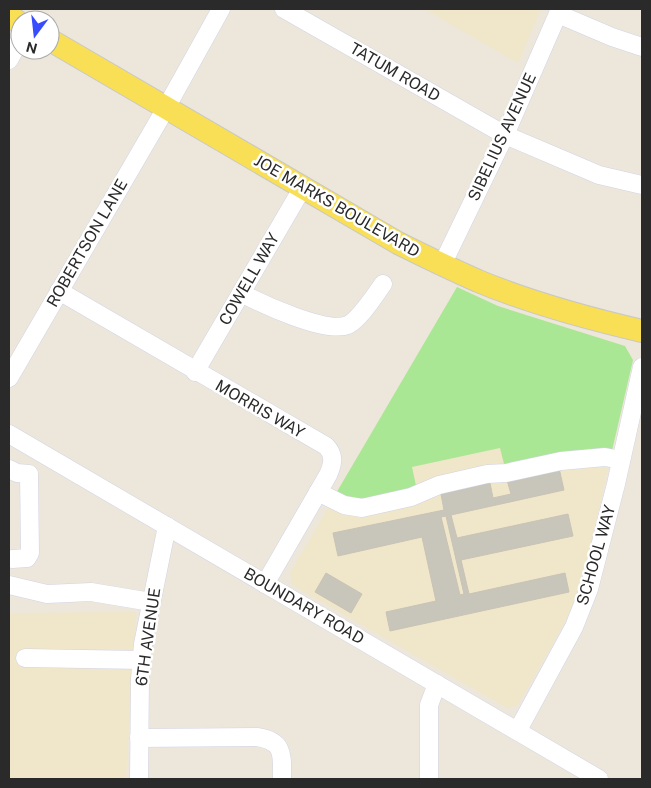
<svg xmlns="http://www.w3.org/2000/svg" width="651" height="788" viewBox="0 0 651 788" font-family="'Public Sans',sans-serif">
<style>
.education{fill:#f0e6ca}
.green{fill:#aae795}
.building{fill:#c8c5ba;stroke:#c9c3b5;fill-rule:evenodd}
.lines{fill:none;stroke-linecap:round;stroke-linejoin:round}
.minor-casing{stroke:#d1d3e4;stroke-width:19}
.major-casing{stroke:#c8c8c8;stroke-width:24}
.minor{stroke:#fff;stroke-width:18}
.major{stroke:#f8df55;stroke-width:22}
.labels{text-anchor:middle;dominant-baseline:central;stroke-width:5;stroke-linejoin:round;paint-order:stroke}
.street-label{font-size:16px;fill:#2a2a2a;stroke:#fff}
</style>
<rect width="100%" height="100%" fill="#ede7db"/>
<!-- education -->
<g class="education">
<path d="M424,9H541L518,63Z"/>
<path d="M457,287L498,306L625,346L633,360L581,587L564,624L518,705L507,708L292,585L290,573Z"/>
<path d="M136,612L126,779H9V613Z"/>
</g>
<!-- green -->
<path class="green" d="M457,287L498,306L625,346L633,360L611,455L505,468L500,448L412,467L417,490L363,502L335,495Z"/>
<!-- building -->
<g class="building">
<path d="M559,468L564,490L451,515L457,538L568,514L573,536L461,560L469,594L565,573L569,592L390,631L386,612L436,601L422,537L338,556L333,533L444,510L440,489L489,478L493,498L511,494L507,480ZM446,516L464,594L460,595L441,517Z"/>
<path d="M326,573L362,594L351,613L315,592Z"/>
</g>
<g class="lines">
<!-- minor casing -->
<g class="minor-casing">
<g id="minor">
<path d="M284,9L505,135L599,175L642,185"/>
<path d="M558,14L612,37L642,47"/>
<path d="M9,60L20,40"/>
<path d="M442,265L505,135L560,9"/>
<path d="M59,291L326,446C335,455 333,464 328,475L265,584"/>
<path d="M241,293C262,304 326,334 348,325C360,319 375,295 383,284"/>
<path d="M195,372L303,187"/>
<path d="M9,378L166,108L221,9"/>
<path d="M9,434L599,779"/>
<path d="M9,469L17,473L29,474L30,553L27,558L12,559"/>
<path d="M318,492L344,505L362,508L411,497L439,485L487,474L506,473L561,461L605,457L621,460"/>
<path d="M9,585L47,594L91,592L151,602"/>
<path d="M25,658L142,660"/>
<path d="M518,730L574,627L589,589L616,484L642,367"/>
<path d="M139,738L257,737C285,741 282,756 282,779"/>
<path d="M139,779L140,679L143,644L167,526"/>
<path d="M429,779V705L437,684"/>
</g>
</g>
<!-- major casing -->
<g class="major-casing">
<g id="major">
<path d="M9,16L20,23"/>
<path d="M50,40L398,243C424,256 451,269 478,281C531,303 586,318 642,331"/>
</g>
</g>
<!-- minor -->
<use href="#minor" class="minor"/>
<!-- major -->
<use href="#major" class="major"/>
</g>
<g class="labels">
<!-- street labels -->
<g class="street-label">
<text transform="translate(395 72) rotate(30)">TATUM ROAD</text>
<text transform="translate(502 137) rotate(-65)">SIBELIUS AVENUE</text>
<text transform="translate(337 206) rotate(30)">JOE MARKS BOULEVARD</text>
<text transform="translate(87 243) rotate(-60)">ROBERTSON LANE</text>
<text transform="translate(249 279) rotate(-60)">COWELL WAY</text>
<text transform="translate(260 409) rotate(30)">MORRIS WAY</text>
<text transform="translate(596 555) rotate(-74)">SCHOOL WAY</text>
<text transform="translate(304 606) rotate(30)">BOUNDARY ROAD</text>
<text transform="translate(148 637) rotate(-82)">6TH AVENUE</text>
</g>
</g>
<!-- border -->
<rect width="651" height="788" fill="none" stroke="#2a2a2a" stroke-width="20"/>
<!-- north arrow -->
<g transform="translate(35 35) rotate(195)"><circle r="24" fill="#ffffff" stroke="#aaaaaa"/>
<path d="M0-4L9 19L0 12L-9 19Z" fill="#374cff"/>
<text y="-8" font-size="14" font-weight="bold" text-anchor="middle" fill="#2a2a2a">N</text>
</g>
</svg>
